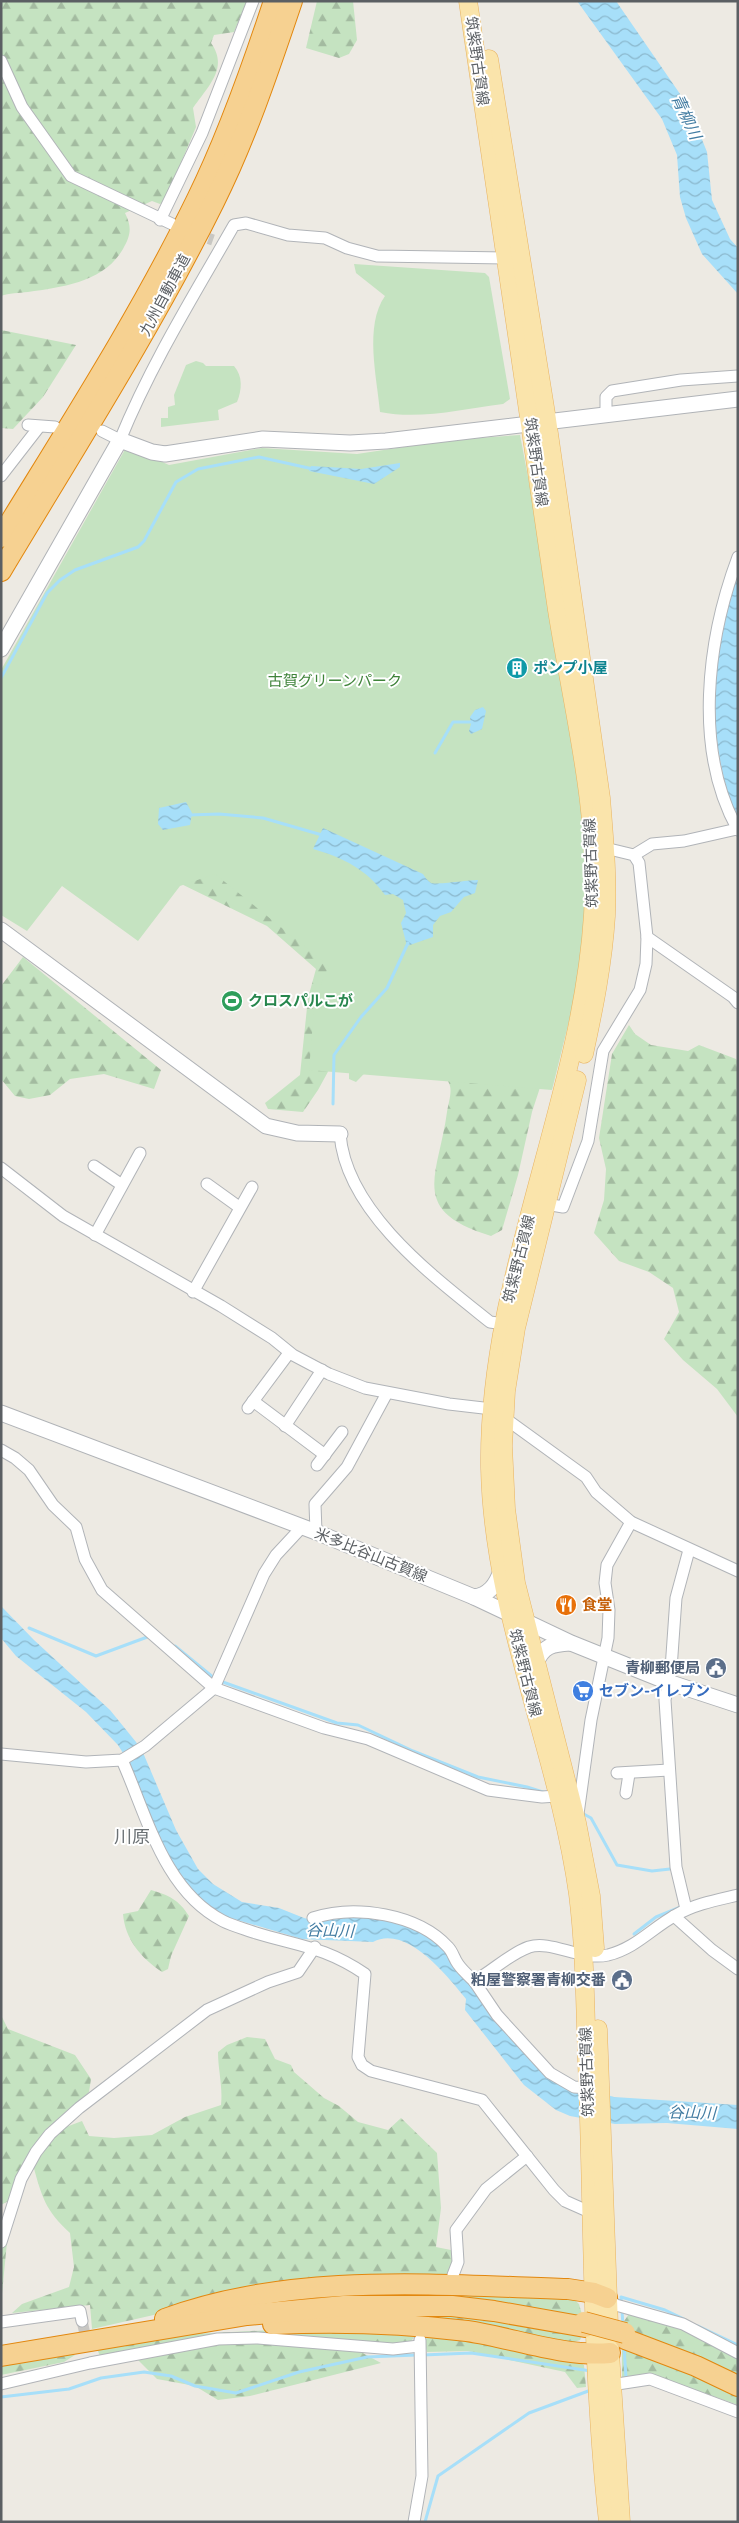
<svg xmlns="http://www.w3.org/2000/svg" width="739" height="2523" viewBox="0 0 739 2523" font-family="'Varela Round','Noto Sans JP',sans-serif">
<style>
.forest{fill:url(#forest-firs)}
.green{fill:#c5e3c1}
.water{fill:url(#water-waves)}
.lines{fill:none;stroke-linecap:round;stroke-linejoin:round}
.stream{stroke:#a7dff9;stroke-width:3}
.street-tunnel{stroke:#c8c7c3;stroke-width:11;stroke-dasharray:11 5.5;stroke-linecap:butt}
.street-casing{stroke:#b1b4b8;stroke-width:13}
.secondary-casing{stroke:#b0b3b7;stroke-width:17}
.primary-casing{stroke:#e8b361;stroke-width:19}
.highway-casing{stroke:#e2870e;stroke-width:22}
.street{stroke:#fff;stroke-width:11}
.secondary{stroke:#fff;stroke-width:15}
.primary{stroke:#fae4ab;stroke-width:18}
.highway{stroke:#f6d191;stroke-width:20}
.highway-bridge-casing{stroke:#e2870e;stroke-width:22;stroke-linecap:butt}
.highway-bridge{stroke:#f6d191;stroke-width:20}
.labels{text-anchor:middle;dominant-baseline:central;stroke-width:4;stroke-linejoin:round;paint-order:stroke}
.street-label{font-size:15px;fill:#5b5f63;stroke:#fff}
.culture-label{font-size:15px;font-weight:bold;fill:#0d838f;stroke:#fff;text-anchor:start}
.park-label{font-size:15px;fill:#3f833a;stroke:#fff}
.leisure-label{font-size:15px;font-weight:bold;fill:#27864d;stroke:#fff;text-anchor:start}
.food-label{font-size:15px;font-weight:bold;fill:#c56008;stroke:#fff;text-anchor:start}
.service-label{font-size:15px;font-weight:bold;fill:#4e5e75;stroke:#fff;text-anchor:end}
.shop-label{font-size:15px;font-weight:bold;fill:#366cbe;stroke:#fff;text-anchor:start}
.water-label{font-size:16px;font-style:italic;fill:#427ca2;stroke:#fff}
.quarter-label{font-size:18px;fill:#6c7275;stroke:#fff}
</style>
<defs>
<pattern id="forest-firs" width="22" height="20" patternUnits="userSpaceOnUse" patternTransform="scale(1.25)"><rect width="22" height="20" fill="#c5e3c1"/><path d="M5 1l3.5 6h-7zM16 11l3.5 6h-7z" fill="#a3bba0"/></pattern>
<pattern id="water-waves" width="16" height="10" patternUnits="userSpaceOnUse" patternTransform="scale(1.25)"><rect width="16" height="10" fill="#a7dff9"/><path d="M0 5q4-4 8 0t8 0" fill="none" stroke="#8bb8cd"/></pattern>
</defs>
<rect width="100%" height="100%" fill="#edeae3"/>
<!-- forest -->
<g class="forest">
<path d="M1,1H247L234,32L214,35L211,43C229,68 208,86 193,108L196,127L165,201L160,204L152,201L125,213C132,227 131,235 123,249C104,282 63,287 28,292C19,293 9,293 1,296Z"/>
<path d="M317,1H353L357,40L349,54L339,58L306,48Z"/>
<path d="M1,330L76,345L43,397L13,429L1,428Z"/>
<path d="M165,837L347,900L341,1048L318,1090L303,1112L268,1109L265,1103L300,1075L308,998L316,969L267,926L171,879Z"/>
<path d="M527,944L566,954L567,1005L532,1112L518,1175L502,1230L491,1236C408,1211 438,1177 447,1112C448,1105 452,1093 450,1086C444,1067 432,1056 419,1043C388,1047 377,1061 356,1082L349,1079V1063L360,1050L391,1026L415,989L429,973L464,963L482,951Z"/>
<path d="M23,957L161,1070L154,1089L104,1074L70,1079L50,1095L29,1099L15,1096L1,1079V986Z"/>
<path d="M629,1025L635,1034L651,1045L688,1051L699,1045L736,1059L738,1063V1417L717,1389L683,1360L664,1339L679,1312L673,1288L649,1272L619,1261L594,1233L604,1200L606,1169L599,1138L612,1054Z"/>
<path d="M151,1890C169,1895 179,1900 189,1916L171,1956L168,1969L162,1972C141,1958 125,1939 123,1914L138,1911Z"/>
<path d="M1,2015L8,2029L75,2055L91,2079L89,2092L32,2148L14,2198L1,2205Z"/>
<path d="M247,2037L265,2039L275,2059L291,2065L294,2072L324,2098L339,2106L358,2122L388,2130L401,2118L437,2153L441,2208L436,2247L451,2250L456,2276L158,2314L92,2329L90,2305L12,2313L22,2304L69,2287L74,2267L70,2233C45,2210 42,2197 33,2165L58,2130L82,2121L89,2136L114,2138L152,2135L185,2117L221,2105C223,2087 218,2070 218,2052L227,2045Z"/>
<path d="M1,2237L7,2242L1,2304Z"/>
<path d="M421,2290L573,2298L579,2304L583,2318L400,2296L307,2299L248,2304L278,2296Z"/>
<path d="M451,2311L583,2333L580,2340L574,2342L232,2321Z"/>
<path d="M629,2314L664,2321L738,2356V2376L701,2357L635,2333L622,2324Z"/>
<path d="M273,2330L418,2331L410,2343L403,2346L262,2333L100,2356L95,2344L173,2335Z"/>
<path d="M428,2333L576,2360L584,2365L586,2387L577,2388L565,2372L468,2351L427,2352L425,2342Z"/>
<path d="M268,2341L359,2351L381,2363L250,2396L218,2400L195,2386L157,2379L137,2359L222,2342Z"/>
<path d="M622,2345L738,2390V2405L656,2376L622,2380Z"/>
<path d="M64,2352L75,2355L64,2362L1,2375V2367Z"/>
</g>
<!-- green -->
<g class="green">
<path d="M354,264L485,273L489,277L510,399L503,404C463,409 420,420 380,412C377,377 364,326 385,296L356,273Z"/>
<path d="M196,361L203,363L206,366H234C243,376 242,390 237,402L218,410L219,420L161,427V418H168V407L175,405L174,395L186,365Z"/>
<path d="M520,435L556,623L586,813L588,944L552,1090L309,1070L315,998L329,966L215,874L180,886L138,941L62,886L27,931L1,915V670L127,446L169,465L262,448L357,454L450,440Z"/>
</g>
<!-- water -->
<g class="water">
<path d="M577,1H616L689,107L707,152L712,200L730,239L738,248V294L702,254L686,218L680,197L677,155L662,119Z"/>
<path d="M400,463V467L374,484L309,471L311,466L361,469Z"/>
<path d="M738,571V822C703,734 712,659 738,571Z"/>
<path d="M483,707L486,711L482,729L471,734L469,731L471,724L470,717L475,710Z"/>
<path d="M186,802L192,813L190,825L163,830L158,824L159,808Z"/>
<path d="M323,828L423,874C425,877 428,881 431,883C435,885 470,880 478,880L475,893L464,897L451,912L440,916L433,925V937L407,946L401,923L406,913L403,900L393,894L385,895C366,869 344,858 313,849Z"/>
<path d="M1,1606L34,1640L110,1710L136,1742L144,1755L176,1830L198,1869L213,1884L242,1902L279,1908L304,1918L316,1921L325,1917H377L420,1929L446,1952L448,1958L551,2079L614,2097L738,2105V2129L667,2123L615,2124L570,2116L556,2110L524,2085L465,2010L466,1999C448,1977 407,1924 373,1942L302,1939L224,1916L205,1903L189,1888L163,1849L131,1766L118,1745L86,1712L16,1656L1,1638Z"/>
</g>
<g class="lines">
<!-- stream -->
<g class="stream">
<path d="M1,678L47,593L60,580L75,570L138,547L144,541L176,482L198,469L259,457L313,469"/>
<path d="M435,753L453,722H472"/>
<path d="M189,815L219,814L263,818L322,835"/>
<path d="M333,1104L334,1055L361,1017L387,988L408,943"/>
<path d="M29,1628L96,1656L150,1636"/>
<path d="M175,1646L214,1678"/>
<path d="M220,1681L337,1723L358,1725L413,1751L478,1777L527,1787L546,1793"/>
<path d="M582,1813L591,1818L617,1865L652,1871L670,1869"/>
<path d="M634,1934L656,1917L683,1906"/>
<path d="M623,2325L621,2297L665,2310L684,2319"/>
<path d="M698,2326L738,2345"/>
<path d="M624,2346L626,2378"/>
<path d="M423,2355L471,2353L591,2371"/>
<path d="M1,2397L69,2389L101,2378L144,2372L171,2376L195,2386L236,2393L299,2372L367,2357L417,2355"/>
<path d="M425,2522L438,2476L529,2413L591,2390"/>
</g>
<!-- street-tunnel -->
<g class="street-tunnel">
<path d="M193,233L213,240"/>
<path d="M82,2321L88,2347"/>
</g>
<!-- street casing -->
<g class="street-casing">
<g id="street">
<path d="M1,61L22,107L71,176L172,224"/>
<path d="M160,220L202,133L253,1"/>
<path d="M606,414V397L612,391L681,380L738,376"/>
<path d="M28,425L55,427"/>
<path d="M102,431L120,440C151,364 194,295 234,225L246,223L288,235L325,238L347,248L377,256L506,258"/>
<path d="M1,476L39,427"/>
<path d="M738,557C707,640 693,750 738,830"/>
<path d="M605,848L634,855L639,863L647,937L733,997L738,1003"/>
<path d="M634,855L652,844L684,841L737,829"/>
<path d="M340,1134C346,1212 434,1277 490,1322L504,1324"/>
<path d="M94,1166L122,1185"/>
<path d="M1,1168L63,1216L221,1306L272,1338L293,1355L329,1374L365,1388L449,1404L492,1409L586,1477L596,1492L631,1522L738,1571"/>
<path d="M207,1184L239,1207"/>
<path d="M546,1204L563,1207L588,1141L603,1051L640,990L646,964L647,937"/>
<path d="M95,1235L140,1153"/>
<path d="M193,1292L252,1187"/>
<path d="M253,1401L325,1455"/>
<path d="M248,1408L289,1353"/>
<path d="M285,1426L322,1370"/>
<path d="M1,1450L15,1458L29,1470L53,1505L76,1527L85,1559L102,1590L214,1688L324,1728L368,1739L488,1790L542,1797L557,1796"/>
<path d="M317,1465L342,1432"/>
<path d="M316,1532L315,1504L347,1467L387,1393"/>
<path d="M1,1754L86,1762L122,1760L145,1746L214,1688L264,1574L276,1555L302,1527"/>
<path d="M122,1760C147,1816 164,1891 223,1921C233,1926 245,1929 256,1933C299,1946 325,1947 365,1974L358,2057L362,2065L371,2071L482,2100L554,2190L565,2201L592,2213"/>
<path d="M617,1773L669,1770"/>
<path d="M626,1793L629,1774"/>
<path d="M578,1814L591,1720L608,1638L609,1610L605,1583L607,1565L631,1522"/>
<path d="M686,1909L676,1867L665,1700L671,1669L676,1598L689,1550"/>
<path d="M674,1916L712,1950L738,1969"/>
<path d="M313,1918C355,1904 418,1914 448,1947C453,1952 454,1959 458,1964C462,1970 469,1976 474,1981C493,1971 509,1954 529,1947C552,1940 580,1961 608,1955C636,1948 652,1928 676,1915C695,1904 717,1900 738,1895"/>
<path d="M474,1981L497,2015L550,2073L574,2087L588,2088"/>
<path d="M1,2242L21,2179L36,2152L50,2134L79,2108L207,2010L268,1982L298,1972L315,1947"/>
<path d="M453,2275L458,2262L456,2230L486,2189L527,2156"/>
<path d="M607,2298L616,2305L683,2324L738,2353"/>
<path d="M1,2322L80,2311L82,2321"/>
<path d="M1,2384L90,2363L218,2339L258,2338L393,2349L419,2346"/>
<path d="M611,2385L650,2379L738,2412"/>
<path d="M414,2522L422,2476L420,2340"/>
</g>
</g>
<!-- secondary casing -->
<g class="secondary-casing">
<g id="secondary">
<path d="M1,649L120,440L152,452L165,454L263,439L350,443L386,441L738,399"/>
<path d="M1,930L266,1126L297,1133L340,1134"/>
<path d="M1,1413L316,1532L474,1597L571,1643L668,1682L738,1705"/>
<path d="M474,1597C489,1595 496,1585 501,1571"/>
<path d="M536,1663C543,1646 552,1644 570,1643"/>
</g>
</g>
<!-- primary casing -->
<g class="primary-casing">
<g id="primary">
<path d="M468,1C499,204 527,407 557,610C573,711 600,813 593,915C581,1103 487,1278 490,1468C493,1615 558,1751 578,1894C586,1958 585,2022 588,2086C593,2231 592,2377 608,2522"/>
<path d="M489,59L547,420L601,798C604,837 608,876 606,916C603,963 594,1008 584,1054"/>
<path d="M577,1080L516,1328L506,1391L503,1446L506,1509L516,1583L577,1823L591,1896L595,1948"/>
<path d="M598,2029L610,2353L621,2522"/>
</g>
</g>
<!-- highway casing -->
<g class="highway-casing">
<g id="highway">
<path d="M1,537C69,426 140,316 197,199C228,136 252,68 274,1"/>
<path d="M1,571C74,449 151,329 214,202C246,138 269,69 292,1"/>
<path d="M165,2319C292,2272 436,2285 568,2289L594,2293L607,2298"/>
<path d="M273,2324C338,2321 402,2323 467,2331C515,2338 561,2357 610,2353"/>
<path d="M625,2339L696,2366L738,2386"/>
<path d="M1,2356L247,2315L344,2306H452L494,2311L585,2327"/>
</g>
</g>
<!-- street -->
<use href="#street" class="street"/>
<!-- secondary -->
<use href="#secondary" class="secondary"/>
<!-- primary -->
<use href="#primary" class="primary"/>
<!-- highway -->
<use href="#highway" class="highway"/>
<!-- highway-bridge casing -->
<g class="highway-bridge-casing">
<path id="highway-bridge" d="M584,2322L625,2333"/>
</g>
<!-- highway-bridge -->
<use href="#highway-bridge" class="highway-bridge"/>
</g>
<!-- icons -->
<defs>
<g id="building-disc" transform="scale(1.125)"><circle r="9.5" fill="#0f9aa8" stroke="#fff"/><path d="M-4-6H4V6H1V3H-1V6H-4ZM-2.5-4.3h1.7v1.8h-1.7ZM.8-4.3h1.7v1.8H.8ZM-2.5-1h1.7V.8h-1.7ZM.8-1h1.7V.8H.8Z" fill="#fff"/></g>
<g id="stadium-disc" transform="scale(1.125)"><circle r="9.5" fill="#2e9e5b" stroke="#fff"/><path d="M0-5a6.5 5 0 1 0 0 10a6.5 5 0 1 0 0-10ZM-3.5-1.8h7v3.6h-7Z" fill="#fff"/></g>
<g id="restaurant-disc" transform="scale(1.125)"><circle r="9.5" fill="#e8710a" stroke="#fff"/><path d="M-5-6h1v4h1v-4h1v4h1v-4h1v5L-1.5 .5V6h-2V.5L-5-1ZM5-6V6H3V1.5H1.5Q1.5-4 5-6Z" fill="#fff"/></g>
<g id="civic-disc" transform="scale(1.125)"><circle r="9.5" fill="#5c6f8a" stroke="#fff"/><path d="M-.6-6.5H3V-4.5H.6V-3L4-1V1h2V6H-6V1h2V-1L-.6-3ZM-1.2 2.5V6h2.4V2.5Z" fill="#fff"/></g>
<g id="supermarket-disc" transform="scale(1.125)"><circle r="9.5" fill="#3f7fe0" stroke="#fff"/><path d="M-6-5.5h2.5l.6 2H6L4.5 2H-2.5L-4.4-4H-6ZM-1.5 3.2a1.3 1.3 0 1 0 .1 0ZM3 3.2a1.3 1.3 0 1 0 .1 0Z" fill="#fff"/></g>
</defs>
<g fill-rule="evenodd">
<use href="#building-disc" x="517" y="668"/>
<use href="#stadium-disc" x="232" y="1001"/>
<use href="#restaurant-disc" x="566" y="1605"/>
<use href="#civic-disc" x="716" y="1668"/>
<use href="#supermarket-disc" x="583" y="1691"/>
<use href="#civic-disc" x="622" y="1980"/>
</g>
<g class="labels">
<!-- street labels -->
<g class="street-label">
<text transform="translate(477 61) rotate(82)">筑紫野古賀線</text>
<text transform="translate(165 295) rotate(-62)">九州自動車道</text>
<text transform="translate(536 462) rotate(82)">筑紫野古賀線</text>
<text transform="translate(591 863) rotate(-92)">筑紫野古賀線</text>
<text transform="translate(519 1259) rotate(-76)">筑紫野古賀線</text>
<text transform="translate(371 1555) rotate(22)">米多比谷山古賀線</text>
<text transform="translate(525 1673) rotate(76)">筑紫野古賀線</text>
<text transform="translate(587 2072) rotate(-92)">筑紫野古賀線</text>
</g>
<!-- culture labels -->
<g class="culture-label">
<text x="533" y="668">ポンプ小屋</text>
</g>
<!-- park labels -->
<g class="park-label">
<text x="335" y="681">古賀グリーンパーク</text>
</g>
<!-- leisure labels -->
<g class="leisure-label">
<text x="248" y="1001">クロスパルこが</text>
</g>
<!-- food labels -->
<g class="food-label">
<text x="582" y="1605">食堂</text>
</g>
<!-- service labels -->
<g class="service-label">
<text x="700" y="1668">青柳郵便局</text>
<text x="606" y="1980">粕屋警察署青柳交番</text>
</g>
<!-- shop labels -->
<g class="shop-label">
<text x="599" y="1691">セブン-イレブン</text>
</g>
<!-- water labels -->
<g class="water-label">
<text transform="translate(686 117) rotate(65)">青柳川</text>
<text transform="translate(330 1931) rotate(2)">谷山川</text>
<text transform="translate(692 2113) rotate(2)">谷山川</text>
</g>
<!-- quarter labels -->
<g class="quarter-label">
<text x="132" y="1837">川原</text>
</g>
</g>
<!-- border -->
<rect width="739" height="2523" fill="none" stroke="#5b5f63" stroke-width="5"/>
</svg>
